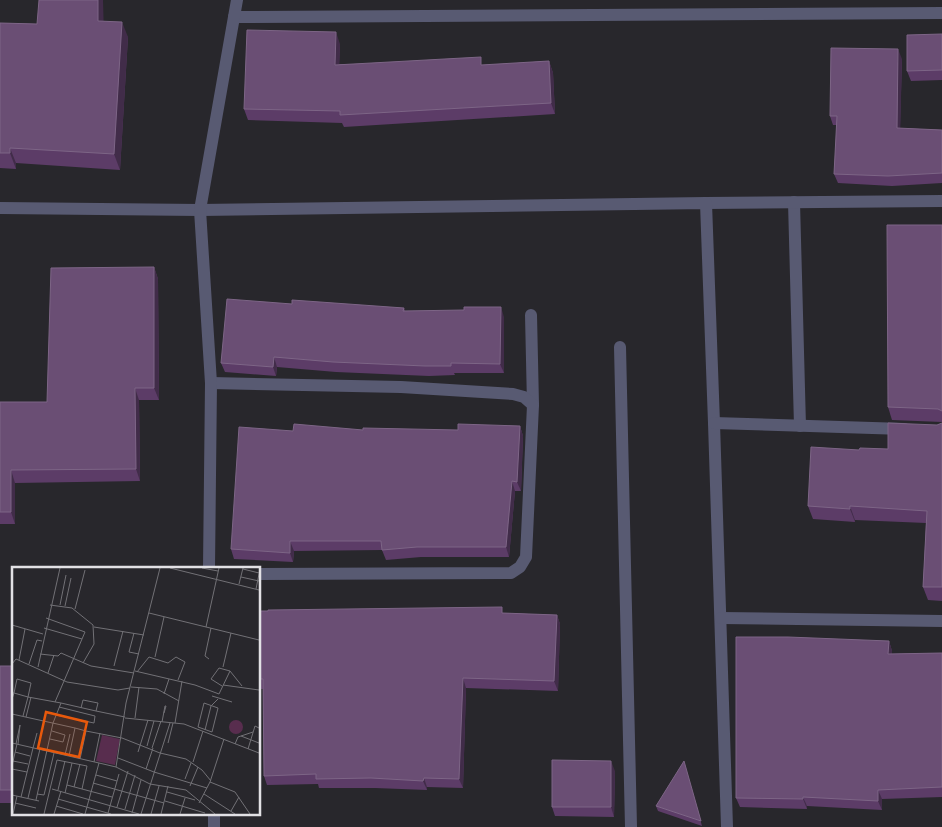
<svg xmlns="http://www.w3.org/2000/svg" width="942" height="827" viewBox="0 0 942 827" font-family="'Exo 2',sans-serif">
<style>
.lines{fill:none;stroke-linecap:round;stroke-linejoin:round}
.minor{stroke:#585a72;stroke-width:12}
.wall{fill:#5c3c67}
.shaded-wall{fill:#412c49}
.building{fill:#6a4e74;stroke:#7d6586}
.inset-road{fill:none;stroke:#727176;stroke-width:1}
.view{fill:#e8590c;fill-opacity:0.15;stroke:#e8590c;stroke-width:2.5}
.inset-edge{fill:none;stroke:#e2e1e5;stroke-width:2.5}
</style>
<rect width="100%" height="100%" fill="#28272c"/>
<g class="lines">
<!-- minor -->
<g class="minor">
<path d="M234,17L942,13"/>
<path d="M794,202L800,426"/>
<path d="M706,203L942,201"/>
<path d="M0,208L200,210L706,203L714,423L727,827"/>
<path d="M531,315L533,405"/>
<path d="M620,347L631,827"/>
<path d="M211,383L401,387L513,394L524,397L533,405L526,557L520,567L511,573L259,574"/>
<path d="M714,423L904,429"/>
<path d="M209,568L211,383L200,210L234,17L237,0"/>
<path d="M721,618L942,621"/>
<path d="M214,813V827"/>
</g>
</g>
<!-- wall -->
<g class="wall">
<path d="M104,21L128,37L120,170L16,163V169L0,168V23L37,24Z"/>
<path d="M942,34V80L911,81L907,71Z"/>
<path d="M340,44L339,64L484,65L549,61L553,73L555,114L344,127L342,123L248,120L244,109Z"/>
<path d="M902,59L900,128L942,130V183L892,186L838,183L834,174L837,125H833L830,116Z"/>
<path d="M942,225V422L892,420L888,407Z"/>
<path d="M154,267L158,279L159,400H139L140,481L15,483V524H0V402H47Z"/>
<path d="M292,304L404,308L405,311L504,317V373H454L455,375L429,376L336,372L277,367L276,376L225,372L221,363Z"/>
<path d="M942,423V601L928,600L923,587L926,523L855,520V522L813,519L808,506L859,450L888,449Z"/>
<path d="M520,426L523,436L521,491H515L509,557H421L386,560L382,550L294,551L293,562L234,559L231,549L293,431L363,430H458Z"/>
<path d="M259,611L504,613L557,615L560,624L558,691L466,688L463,788L427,787V790L375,788H319L318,784L267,785L264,776L263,689H259Z"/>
<path d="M889,641L892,651V654L942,653V797L882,799V810L807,806V809L740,807L736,798Z"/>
<rect x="0" y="666" width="14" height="137"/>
<path d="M685,766L702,826L658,811L656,806Z"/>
<path d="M615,771L614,817L555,816L552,807Z"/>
</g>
<!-- shaded-wall -->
<g class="shaded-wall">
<path d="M98,0H103L104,36L98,21Z"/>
<path d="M122,22L128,37L120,170L114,154Z"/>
<path d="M336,32L340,44L339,76L335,65Z"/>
<path d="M898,49L902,59L900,137L897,128Z"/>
<path d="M549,61L553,73L555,114L551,103Z"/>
<path d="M10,148L16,163V169L10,153Z"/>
<path d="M154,267L158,279L159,400L154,388Z"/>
<path d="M501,307L504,317V373L500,364Z"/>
<path d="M274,357L277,367L276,376L273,367Z"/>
<path d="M135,388L139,400L140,481L136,469Z"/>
<path d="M520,426L523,436L521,491L517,482Z"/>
<path d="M11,470L15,483V524L11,512Z"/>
<path d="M512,481L515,491L509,557L506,547Z"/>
<path d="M850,506L855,520V522L850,509Z"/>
<path d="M290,541L294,551L293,562L290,553Z"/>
<path d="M557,615L560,624L558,691L554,681Z"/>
<path d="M889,641L892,651V664L888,654Z"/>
<path d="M463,678L466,688L463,788L459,779Z"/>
<path d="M611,761L615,771L614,817L611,807Z"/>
<path d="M424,778L427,787V790L423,781Z"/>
<path d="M12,783L14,789V796L12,790Z"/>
<path d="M878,790L882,799V810L878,801Z"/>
<path d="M803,797L807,806V809L803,799Z"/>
</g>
<!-- building -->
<g class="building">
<path d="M39,0H98V21L122,22L114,154L10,148V153H0V23L37,24Z"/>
<path d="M247,30L336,32L335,65L481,57V65L549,61L551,103L340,115V111L244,109Z"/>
<path d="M942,34V70L907,71V35Z"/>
<path d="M831,48L898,49L897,128L942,130V173L888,176L834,174L837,116H830Z"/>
<path d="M887,225H942V411L938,409L888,407Z"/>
<path d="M154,267V388H135L136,469L11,470V512H0V402H47L51,268Z"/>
<path d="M227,299L292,304V300L404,308L403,311L464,310V307H501L500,364L451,363V366H425L333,362L274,357L273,367L221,363Z"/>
<path d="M888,423L937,425L942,423V587H923L927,511L850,506V509L808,506L811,447L859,450L860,448L888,449Z"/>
<path d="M294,424L363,430V428L458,430V424L520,426L517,482L512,481L506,547H417L382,550L381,541H290V553L231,549L239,427L293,431Z"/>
<path d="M502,607V613L557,615L554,681L463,678L459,779L424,778L423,781L371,778L316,779V774L264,776L263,679H259V611H268V610Z"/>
<path d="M736,637H788L889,641L888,654L942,653V787L878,790V801L803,797V799L736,798Z"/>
<path d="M0,666H14V783H12V790H0Z"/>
<path d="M552,760L611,761V807H552Z"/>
<path d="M684,761L701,821L656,806Z"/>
</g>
<!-- overview -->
<g transform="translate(12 567)">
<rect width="248" height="248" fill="#28272c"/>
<path d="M217 160a7 7 0 1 1 14 0a7 7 0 1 1-14 0ZM90,168L108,172L103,198L84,194Z" fill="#582d4e"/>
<path class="inset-road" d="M158,1L247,23M190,1L206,4M231,2L247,6M229,10L247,14M227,17L231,1M244,22L247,7M38,38L60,41L81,58L82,77L71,96M48,38L54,8M53,39L59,11M63,42L73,3M137,46L247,73M34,51L73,65L43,135M0,58L31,67M82,60L132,68M194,60L207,1M32,61L70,72M122,66L117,85L127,87M28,87L46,89L49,86L79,99L122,106M143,90L152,50M197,92L193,89L199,61M7,93L13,62M0,97L4,92L55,115L106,123L118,121M17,97L25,73L30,74M102,99L111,64M26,100L48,1M211,100L219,66M123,104L183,118L207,127L218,104M125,105L137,90L156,96L164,90L173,95L166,113M36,106L42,88M211,118L247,123M210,119L199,112L207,101L218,104L230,119M119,120L145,122L167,134M0,126H2L16,130L19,116L5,112L2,126L0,132M152,127L157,112M200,129L220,135M49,136L84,144L86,136L71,133L69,141M192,136L206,141L200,165L186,160ZM84,144L113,150M0,147L63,161L57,189M44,148L82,156L83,149L47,140M11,149L16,130L49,136L41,156L24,233M14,150L19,130M113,151L172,157L247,186M123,151L127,120M150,155L153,139H154L152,146M163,156L170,114M63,161L74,164L68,192M193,163L199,139L206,132M74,164L110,171L148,186L174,192L190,203L199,214M229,169L247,176M38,172L51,175L53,168L40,164M0,176L87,196M156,176L161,156M4,177L8,158L6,177M223,177L226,170L241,165M135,179L142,154M21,181L25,166M140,181L149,154M236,182L243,159L247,161M3,185L18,189M126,185L136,153M53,188L58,167M106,191L142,205L195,221M1,194L16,197M82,195L88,166M181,195L191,164M0,199L5,177M104,200L138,217L174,223L203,247M0,202L15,205M134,202L141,181M84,208L105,214M173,212L179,196M198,215L223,225L238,247M81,216L152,236M55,218L100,230M178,219L186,200M62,220L68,197M40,222L127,247M46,223L53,194M155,225L183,233M53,226L60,196M25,227L32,228L42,186M192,227L223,247M0,228L27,234M9,230L21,181M16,231L28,182M46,232L99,247M153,234L193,246M3,236L24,241M187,236L198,215L212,172M44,239L71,247M105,240L116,204M113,242L123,208M219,244L227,230M96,246L107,207M120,246L129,213M1,247L5,229M32,247L45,193L75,199L70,222M42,247L49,224M73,247L87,196L104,200L114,136L148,1M129,247L158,156M139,247L147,219M149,247L156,219M168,247L173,231"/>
<path class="view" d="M34,145L75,155L67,190L26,181Z"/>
<rect width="248" height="248" class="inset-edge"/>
</g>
</svg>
